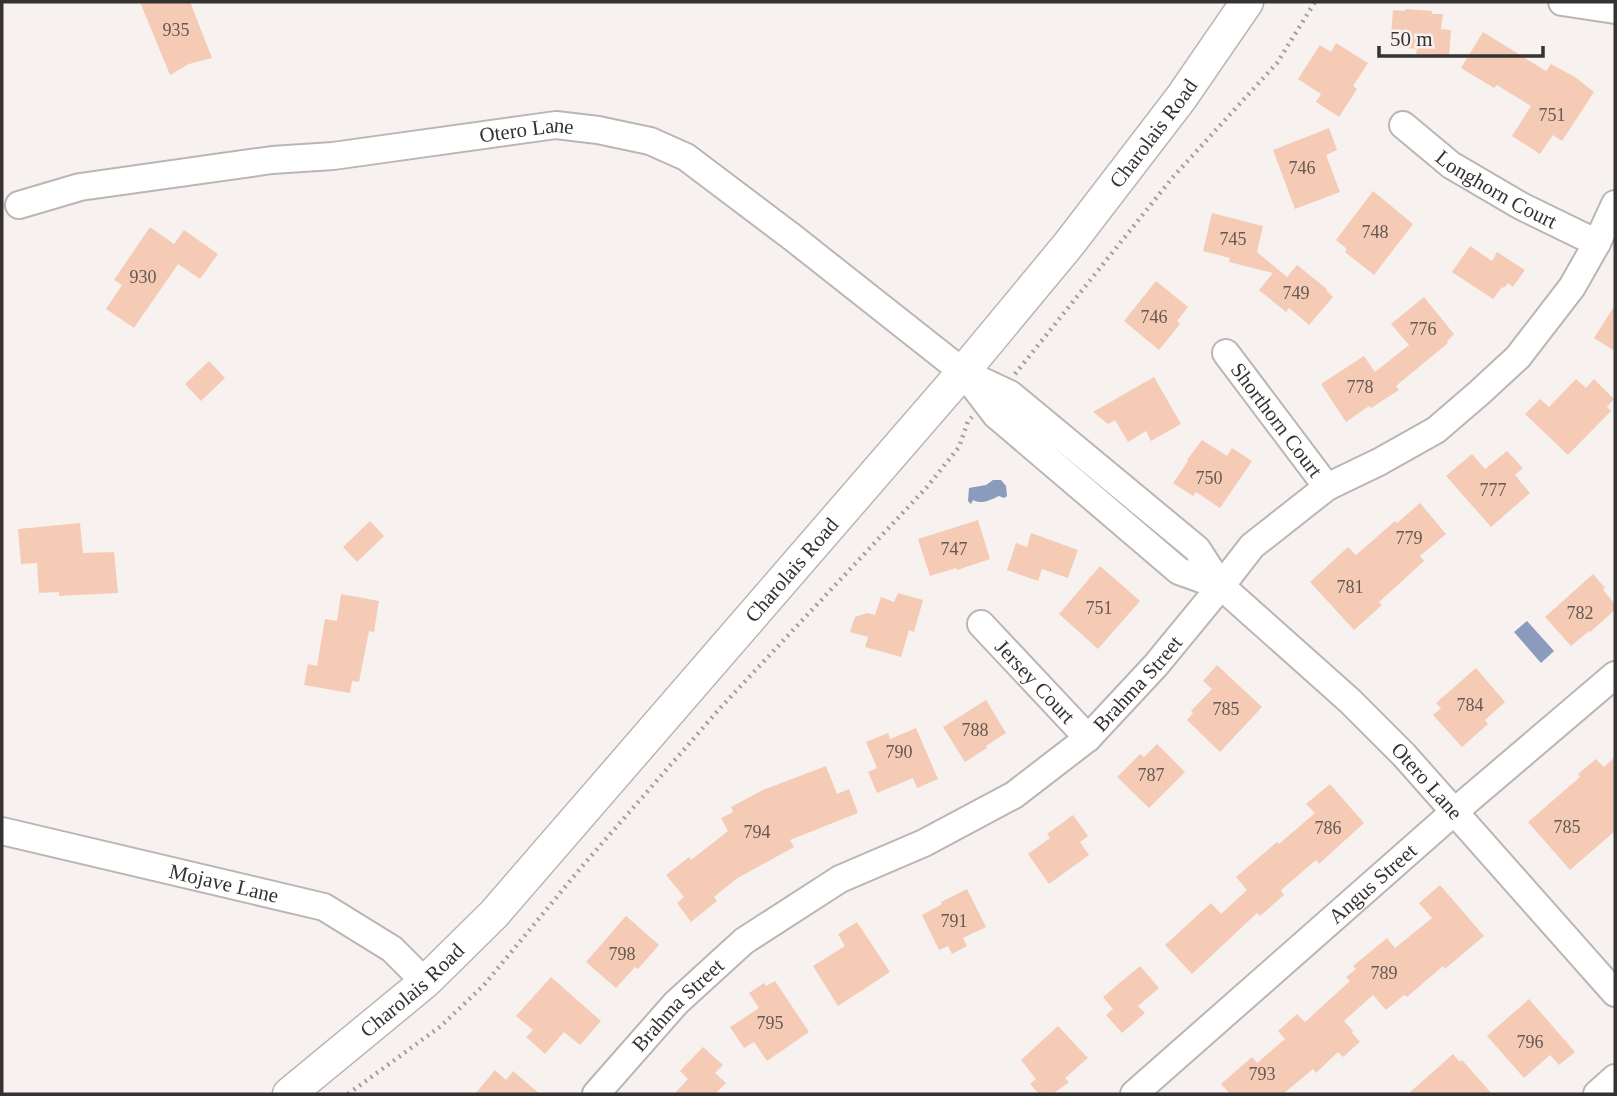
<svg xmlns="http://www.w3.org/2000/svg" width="1617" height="1096" viewBox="0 0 1617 1096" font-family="'Times New Roman',serif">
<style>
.water{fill:#8a9bbe}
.building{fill:#f5cbb6}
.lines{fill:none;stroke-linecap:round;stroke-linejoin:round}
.minor-casing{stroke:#bbb6b4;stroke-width:30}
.tertiary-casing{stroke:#bbb6b4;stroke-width:35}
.path{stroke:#a39f9d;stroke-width:4.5;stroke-dasharray:2 5;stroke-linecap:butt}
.minor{stroke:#fff;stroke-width:26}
.tertiary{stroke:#fff;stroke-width:32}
.labels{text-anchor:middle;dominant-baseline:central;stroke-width:6;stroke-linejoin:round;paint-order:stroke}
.number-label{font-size:18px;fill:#645953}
.street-label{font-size:21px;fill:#343332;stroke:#f7f2ef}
</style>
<rect width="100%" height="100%" fill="#f7f2ef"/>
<!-- water -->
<g class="water">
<path d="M993,480H1001L1006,486L1007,496L1004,498L999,496C990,500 982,505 973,500L971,504L968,501L969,488L986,485Z"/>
<path d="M1527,621L1554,651L1541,663L1514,632Z"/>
</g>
<!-- building -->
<g class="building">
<path d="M140,2H190L212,58L189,64L170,75Z"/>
<path d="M1405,9L1432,11V14H1443L1441,29L1451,30L1449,57L1416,54L1417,49L1390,46L1393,10L1405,11Z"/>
<path d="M1483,32L1546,71L1551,64L1575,77L1594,92L1562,141L1553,135L1540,154L1512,136L1531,106L1497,85L1494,88L1461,68Z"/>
<path d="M1336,43L1368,63L1353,86L1357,89L1339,117L1316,102L1321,94L1298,79L1320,45L1331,52Z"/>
<path d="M1329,128L1337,150L1326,155L1340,192L1295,209L1273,150Z"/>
<path d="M1373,191L1413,224L1374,275L1345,252L1347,249L1336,240Z"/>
<path d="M1212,213L1263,226L1257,252L1287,277L1297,265L1327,289L1326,290L1333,297L1309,325L1289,308L1286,312L1259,290L1273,273L1229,262L1230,258L1203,251Z"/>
<path d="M150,227L174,244L184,230L218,254L200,279L178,264L134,328L106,309L122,285L114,280Z"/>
<path d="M1470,246L1492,261L1497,252L1525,270L1513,287L1508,283L1504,288L1502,287L1493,299L1452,272Z"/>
<path d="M1156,281L1188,307L1177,321L1180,324L1159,350L1124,321Z"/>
<path d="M1424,297L1454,334L1447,341L1448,343L1396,386L1399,390L1371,408L1369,406L1346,422L1321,384L1364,356L1375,372L1409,345L1391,324Z"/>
<path d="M1615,305V351L1594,338Z"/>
<path d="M209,361L225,378L201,401L185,384Z"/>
<path d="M1154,377L1181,424L1151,441L1146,431L1128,442L1115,420L1108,424L1093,412Z"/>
<path d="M1576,379L1586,388L1594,379L1614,399L1607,407L1611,411L1568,455L1525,414L1540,399L1549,407Z"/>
<path d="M1202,440L1227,456L1232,448L1252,461L1220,508L1196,492L1193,496L1173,483L1188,461L1187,460Z"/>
<path d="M1507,451L1523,468L1515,475L1530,493L1491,527L1446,476L1472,454L1485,469Z"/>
<path d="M1420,503L1446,534L1420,556L1424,561L1379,602L1382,605L1354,630L1310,582L1348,547L1356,555L1395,521L1397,523Z"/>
<path d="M978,520L990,559L957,570L956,568L930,576L918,539Z"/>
<path d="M370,521L384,536L357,562L343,547Z"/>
<path d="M80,523L83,553L114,552L118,593L59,596V592L39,593L37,563L21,564L18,529Z"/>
<path d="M1031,533L1078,550L1068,578L1042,569L1038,581L1007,570L1016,543L1027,547Z"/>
<path d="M1100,566L1140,601L1098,649L1059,614Z"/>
<path d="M1593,574L1605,588L1603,590L1615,604V610L1590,632L1589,631L1571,646L1545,617Z"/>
<path d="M898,593L923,600L914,632L909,630L901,657L865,647L868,637L850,632L855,617L867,613L875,615L881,597L894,602Z"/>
<path d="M341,594L379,601L374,632L369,631L359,682L352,681L350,693L304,685L308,664L317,666L325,619L337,621Z"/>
<path d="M1217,665L1262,707L1220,752L1187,720L1193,713L1191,711L1212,689L1203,681Z"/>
<path d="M1476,668L1505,702L1485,720L1488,724L1462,747L1433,715L1441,708L1436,703Z"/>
<path d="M986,700L1006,733L986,746L987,748L965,762L943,727Z"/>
<path d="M916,728L938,779L917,788L913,778L877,793L868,772L877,768L866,742L888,733L890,739Z"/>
<path d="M1157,744L1185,772L1149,808L1117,777L1140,754L1144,757Z"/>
<path d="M1615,757V831L1570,870L1528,822L1580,777L1578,774L1596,759L1604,767Z"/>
<path d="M826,766L837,794L849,789L858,813L790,840L794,847L736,879L714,897L717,901L691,922L677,903L684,897L666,875L689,857L691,860L728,831L721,818L733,812L731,807L763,790Z"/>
<path d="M1330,784L1364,823L1319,864L1316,860L1281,890L1284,895L1260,916L1257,913L1192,974L1165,945L1211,903L1221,914L1247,890L1236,877L1277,842L1279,844L1315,813L1306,804Z"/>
<path d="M1073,815L1088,836L1080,842L1089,855L1049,884L1028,854L1050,838L1047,834Z"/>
<path d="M1440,885L1484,936L1445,969L1443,966L1407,997L1404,995L1386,1010L1373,995L1344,1021L1353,1031L1352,1033L1360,1042L1343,1057L1338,1052L1316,1073L1313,1069L1283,1094H1230L1221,1084L1252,1057L1257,1063L1285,1039L1278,1031L1297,1014L1305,1022L1350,981L1346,977L1356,969L1353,966L1387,938L1395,948L1432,918L1419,903Z"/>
<path d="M967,889L986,927L963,938L967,946L952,954L948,946L939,950L922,915L942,904L941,902Z"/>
<path d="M626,916L659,945L638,969L635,967L616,988L586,962Z"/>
<path d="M857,922L890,972L838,1006L813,966L845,946L838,934Z"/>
<path d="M1140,966L1159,988L1138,1006L1145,1013L1122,1033L1106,1015L1113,1009L1103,997Z"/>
<path d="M551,977L601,1021L580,1045L564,1032L545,1054L526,1037L533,1030L516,1016Z"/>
<path d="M775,981L809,1032L767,1061L754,1042L744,1048L730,1027L759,1008L749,993L764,983L766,986Z"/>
<path d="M1529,999L1575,1052L1559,1065L1550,1055L1524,1078L1487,1036Z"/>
<path d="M1058,1026L1088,1058L1065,1078L1069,1082L1053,1094H1039L1030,1084L1036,1079L1021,1060Z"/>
<path d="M703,1047L723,1065L715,1073L726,1083L715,1094H674L688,1079L680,1071Z"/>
<path d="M1453,1054L1460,1062L1462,1060L1492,1094H1408Z"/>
<path d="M495,1070L506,1080L513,1071L540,1094H475Z"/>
</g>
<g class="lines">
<!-- minor casing -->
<g class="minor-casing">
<g id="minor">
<path d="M1562,2L1615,10"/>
<path id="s1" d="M1403,125L1451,165L1521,206L1597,243"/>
<path id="s2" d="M19,205L80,187L272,160L333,156L556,125L598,130L650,141L686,157L792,237L963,372"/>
<path id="s3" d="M1226,353L1327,487"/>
<path id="s4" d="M1221,586L1179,571L996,415L963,372L1010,394L1197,549L1221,586L1350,701L1404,755L1615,993"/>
<path id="s5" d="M981,624L1088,738"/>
<path id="s6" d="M2,831L324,907L392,949L425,982"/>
<path id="s7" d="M596,1094L676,1003L744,941L840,879L924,843L1014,795L1088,738L1156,665L1221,586L1252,546L1327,487L1379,462L1436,430L1479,393L1518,357L1572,287L1597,243L1615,204"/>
<path id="s8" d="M1134,1094L1454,812L1615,675"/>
<path d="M1597,1094L1615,1078"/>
</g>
</g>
<!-- tertiary casing -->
<g class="tertiary-casing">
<g id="tertiary">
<path id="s9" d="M289,1094L425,982L494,914L963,372L1069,244L1181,98L1247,2"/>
</g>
</g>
<!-- path -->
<g class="path">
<path d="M1015,374L1173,177L1277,63L1315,2"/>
<path d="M348,1094L441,1026L484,985L584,864L722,706L927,487L959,447L968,421L972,417"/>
</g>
<!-- minor -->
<use href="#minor" class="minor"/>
<!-- tertiary -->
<use href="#tertiary" class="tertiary"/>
</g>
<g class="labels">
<!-- number labels -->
<g class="number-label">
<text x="176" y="30">935</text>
<text x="1552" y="115">751</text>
<text x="1302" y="168">746</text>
<text x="1375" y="232">748</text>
<text x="1233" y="239">745</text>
<text x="143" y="277">930</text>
<text x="1296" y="293">749</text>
<text x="1154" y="317">746</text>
<text x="1423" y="329">776</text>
<text x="1360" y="387">778</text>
<text x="1209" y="478">750</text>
<text x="1493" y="490">777</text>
<text x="1409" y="538">779</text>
<text x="954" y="549">747</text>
<text x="1350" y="587">781</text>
<text x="1099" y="608">751</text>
<text x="1580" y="613">782</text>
<text x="1470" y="705">784</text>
<text x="1226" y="709">785</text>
<text x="975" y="730">788</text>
<text x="899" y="752">790</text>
<text x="1151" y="775">787</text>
<text x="1567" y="827">785</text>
<text x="1328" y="828">786</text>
<text x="757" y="832">794</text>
<text x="954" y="921">791</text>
<text x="622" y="954">798</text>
<text x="1384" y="973">789</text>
<text x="770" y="1023">795</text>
<text x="1530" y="1042">796</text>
<text x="1262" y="1074">793</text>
</g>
<!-- street labels -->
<g class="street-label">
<text stroke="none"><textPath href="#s2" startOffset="514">Otero Lane</textPath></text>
<text stroke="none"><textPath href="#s9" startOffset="1295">Charolais Road</textPath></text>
<text stroke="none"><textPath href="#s1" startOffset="114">Longhorn Court</textPath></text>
<text stroke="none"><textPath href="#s3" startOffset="84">Shorthorn Court</textPath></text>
<text stroke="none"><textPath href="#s9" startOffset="728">Charolais Road</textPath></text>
<text stroke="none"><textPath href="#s5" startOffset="79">Jersey Court</textPath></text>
<text stroke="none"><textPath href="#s7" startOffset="688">Brahma Street</textPath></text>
<text stroke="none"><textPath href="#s4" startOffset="962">Otero Lane</textPath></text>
<text stroke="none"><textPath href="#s6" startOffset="228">Mojave Lane</textPath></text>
<text stroke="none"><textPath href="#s8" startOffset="318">Angus Street</textPath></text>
<text stroke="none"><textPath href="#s9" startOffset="161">Charolais Road</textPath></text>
<text stroke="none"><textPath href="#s7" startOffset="121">Brahma Street</textPath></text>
</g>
</g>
<!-- border -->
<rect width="1617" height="1096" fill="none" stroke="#343332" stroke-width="7"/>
<!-- scale -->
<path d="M1379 46v10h164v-10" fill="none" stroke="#343332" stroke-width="3.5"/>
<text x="1390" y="46" font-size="21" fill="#343332" stroke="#f7f2ef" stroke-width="5" paint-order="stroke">50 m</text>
</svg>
